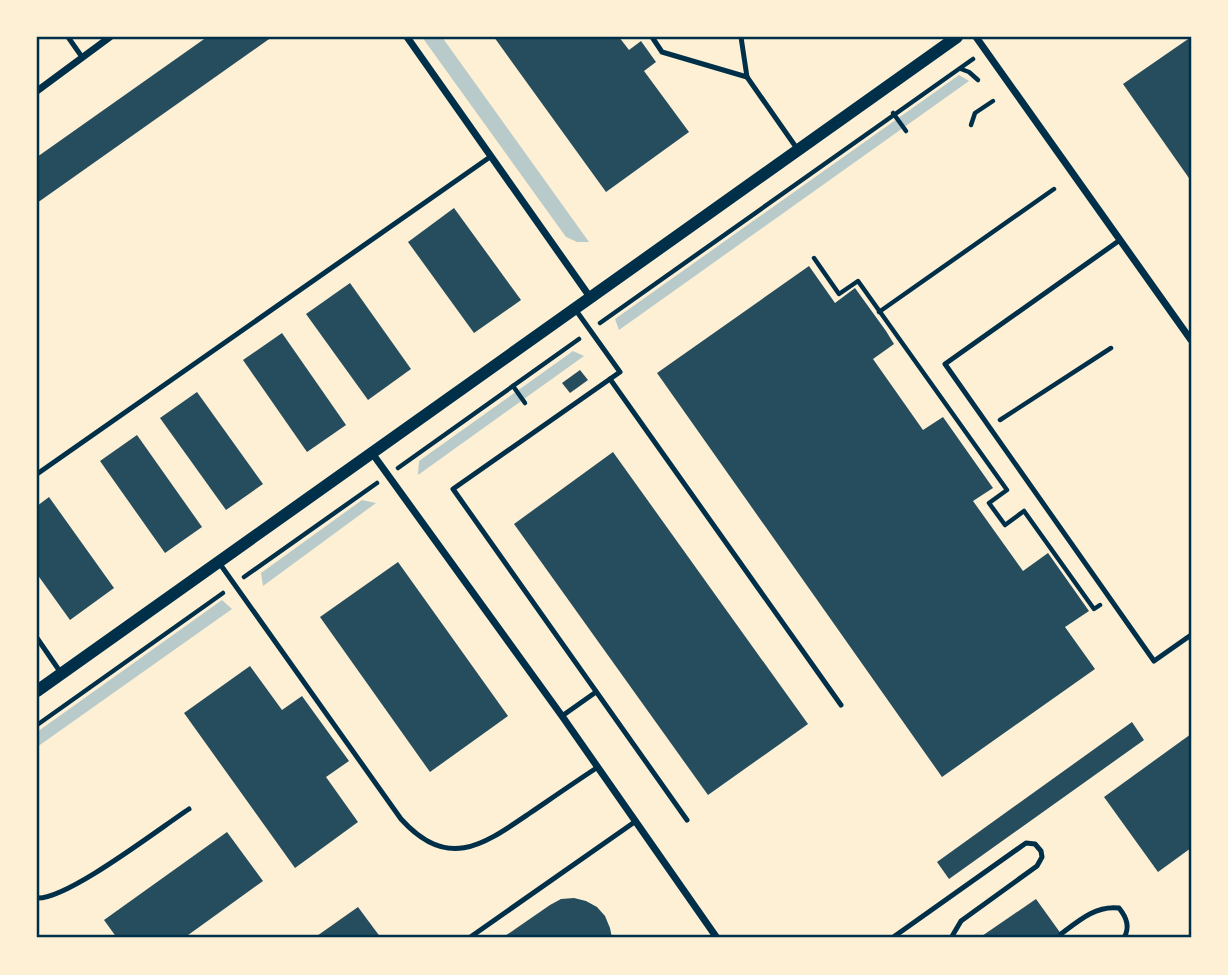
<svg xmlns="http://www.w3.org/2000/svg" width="1228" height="975" viewBox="0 0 1228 975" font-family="Barlow,sans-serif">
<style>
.green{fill:#b9caca}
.building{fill:#264d5e}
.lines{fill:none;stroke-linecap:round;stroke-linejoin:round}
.path{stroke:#003049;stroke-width:4.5}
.service{stroke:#003049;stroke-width:5}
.minor{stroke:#003049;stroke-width:7}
.tertiary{stroke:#003049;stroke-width:12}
.neatline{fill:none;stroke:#003049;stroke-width:2.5}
</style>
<rect width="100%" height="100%" fill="#fdf0d5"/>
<!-- green -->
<g class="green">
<path d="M422,37H442L589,242H577L566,237Z"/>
<path d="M959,75L969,81L619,330L615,319Z"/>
<path d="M573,351L584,356L418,475L419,461Z"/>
<path d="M362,500L376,503L263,586L261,573Z"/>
<path d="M222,600L232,609L37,747V732Z"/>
</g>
<!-- building -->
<g class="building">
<path d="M207,37H272L37,203V157Z"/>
<path d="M494,37H619L629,50L641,41L656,62L644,71L689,132L606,192Z"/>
<path d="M1191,37V181L1123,84Z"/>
<path d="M454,208L521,300L474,333L408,242Z"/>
<path d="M809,266L835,303L855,288L886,331L894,344L873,359L923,430L943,417L993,488L973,501L1023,571L1048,553L1089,611L1065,627L1095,669L942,777L657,373Z"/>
<path d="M350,283L411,369L368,400L306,314Z"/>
<path d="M282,333L346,425L307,452L243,360Z"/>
<path d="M580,370L588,380L570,393L562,383Z"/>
<path d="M197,392L263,484L226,510L160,418Z"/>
<path d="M137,435L202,527L165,553L100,461Z"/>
<path d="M613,452L808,724L708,795L514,524Z"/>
<path d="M49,497L114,588L70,620L37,574V506Z"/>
<path d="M398,562L508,716L430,772L320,617Z"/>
<path d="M250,666L282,710L302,696L349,761L326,777L358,822L295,868L184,713Z"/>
<path d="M1132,722L1144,740L949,879L937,862Z"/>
<path d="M1191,734V848L1158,872L1104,797Z"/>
<path d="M227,832L263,881L184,938H117L104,920Z"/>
<path d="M574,898L586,901L597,907L605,916L610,928L612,938H502L550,905L561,899Z"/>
<path d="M1036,899L1064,938H979Z"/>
<path d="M358,907L381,938H314Z"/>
</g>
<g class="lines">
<!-- path -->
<g class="path">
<path d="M961,69L969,72L978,80"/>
<path d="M893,113L906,131"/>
<path d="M971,125L975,113L993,101"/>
<path d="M814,258L839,294L858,281L1007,490L989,503L1005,525L1024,511L1094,609L1100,605"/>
<path d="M879,312L1054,189"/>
<path d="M600,323L973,59"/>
<path d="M513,386L525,403"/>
<path d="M1000,420L1111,348"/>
<path d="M398,468L579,339"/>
<path d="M244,577L377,483"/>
<path d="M37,725L223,593"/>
</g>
<!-- service -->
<g class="service">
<path d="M68,37L82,57"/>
<path d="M652,37L662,52L747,77"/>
<path d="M741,37L747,77L798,150"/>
<path d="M1120,240L945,364L1154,661L1191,635"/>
<path d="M575,309L620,372L453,489L687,820"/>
<path d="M610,379L841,705"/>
<path d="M37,474L490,157"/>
<path d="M220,564L401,819C448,871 483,845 530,813C552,798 575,782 598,767"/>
<path d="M37,638L61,673"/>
<path d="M562,716L596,692"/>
<path d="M37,898C67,900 160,828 189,809"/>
<path d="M1061,934C1078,921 1096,905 1119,908C1127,918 1130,927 1124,938"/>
<path d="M469,938L636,821"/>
<path d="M892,938L1026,843L1035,844L1041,851L1042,857L1037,866L961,921L951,938"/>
</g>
<!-- minor -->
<g class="minor">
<path d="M407,37L590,297"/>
<path d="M976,37L1191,340"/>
<path d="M37,91L110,37"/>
<path d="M372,453L562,716L717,938"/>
</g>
<!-- tertiary -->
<path class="tertiary" d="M37,691L957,37"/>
</g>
<!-- border -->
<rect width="1228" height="975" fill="none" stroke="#fdf0d5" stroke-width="77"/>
<rect x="38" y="38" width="1152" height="898" class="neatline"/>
</svg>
